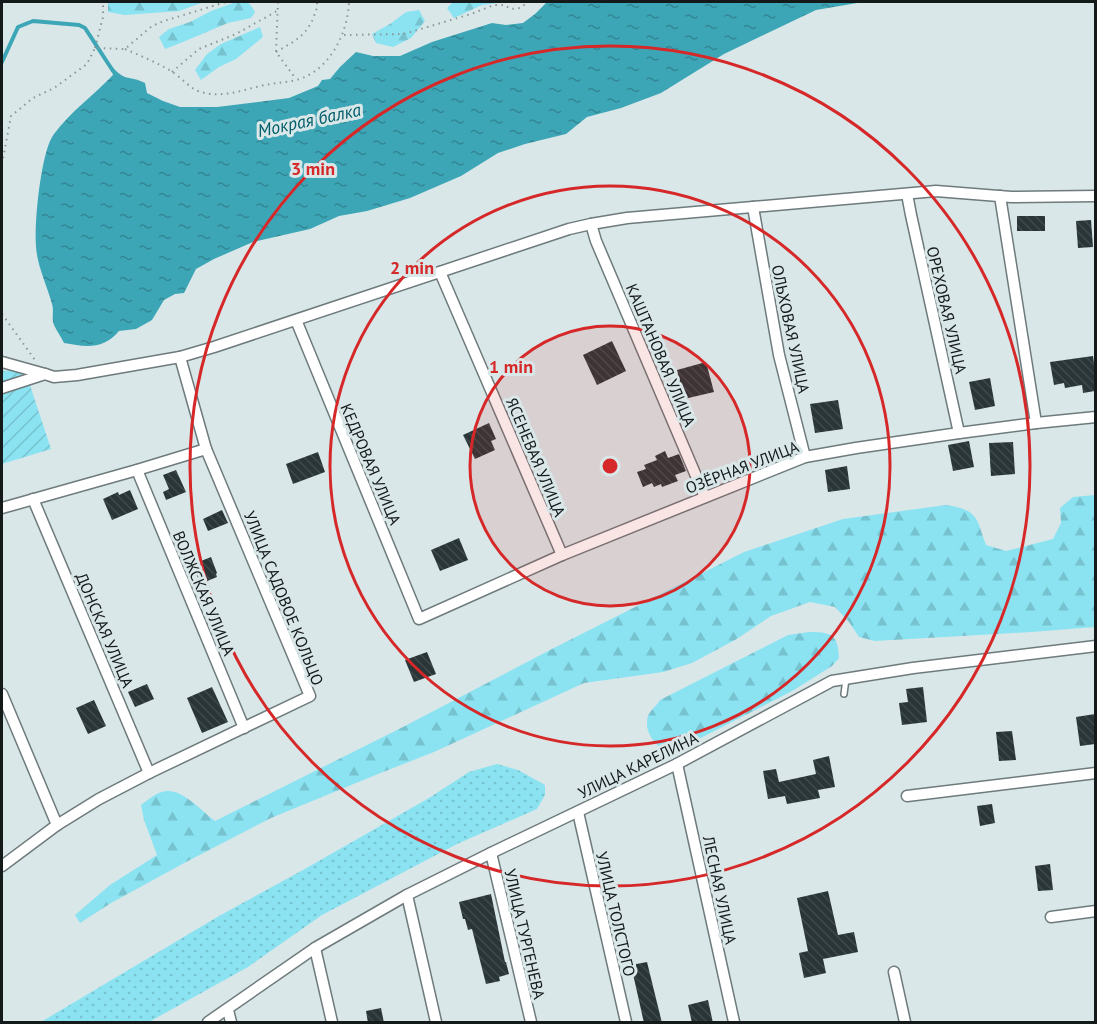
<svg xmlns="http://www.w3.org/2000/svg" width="1097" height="1024" viewBox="0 0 1097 1024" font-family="'PT Sans',sans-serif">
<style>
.grass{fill:url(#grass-dots)}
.forest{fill:url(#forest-firs)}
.garden{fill:url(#garden-furrows)}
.water{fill:url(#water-ripples)}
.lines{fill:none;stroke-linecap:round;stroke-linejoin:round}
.stream{stroke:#3da6b6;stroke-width:4}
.building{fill:url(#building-back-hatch)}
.service-casing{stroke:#6e7a7c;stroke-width:8}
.minor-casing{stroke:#6e7a7c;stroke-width:13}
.path{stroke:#8b9697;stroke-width:2;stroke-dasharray:1.5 4.5;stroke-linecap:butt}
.service{stroke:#fff;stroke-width:5}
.minor{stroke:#fff;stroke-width:10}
.ring{fill:none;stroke:#d62828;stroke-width:3}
.labels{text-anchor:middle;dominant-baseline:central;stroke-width:6;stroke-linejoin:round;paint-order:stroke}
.street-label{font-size:16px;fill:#14191a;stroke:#d9e7e9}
.water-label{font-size:18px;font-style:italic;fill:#005d69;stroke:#d9e7e9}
.centre{fill:#d62828;stroke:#d9e7e9;stroke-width:3}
.ring-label{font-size:18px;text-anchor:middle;font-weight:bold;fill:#d62828;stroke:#d9e7e9;stroke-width:6;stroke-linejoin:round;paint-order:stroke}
</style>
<defs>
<pattern id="grass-dots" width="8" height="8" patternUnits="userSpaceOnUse" patternTransform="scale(1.5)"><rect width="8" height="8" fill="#8be3f2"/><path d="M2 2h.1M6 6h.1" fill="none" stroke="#77c2cf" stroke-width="1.8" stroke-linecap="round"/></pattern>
<pattern id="forest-firs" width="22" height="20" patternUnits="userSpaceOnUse" patternTransform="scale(1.5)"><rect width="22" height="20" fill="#8be3f2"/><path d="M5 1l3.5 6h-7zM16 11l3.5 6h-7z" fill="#77c2cf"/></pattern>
<pattern id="garden-furrows" width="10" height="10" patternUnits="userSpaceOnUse" patternTransform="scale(1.5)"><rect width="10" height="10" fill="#8be3f2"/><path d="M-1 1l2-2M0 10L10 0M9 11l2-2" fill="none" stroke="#77c2cf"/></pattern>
<pattern id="water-ripples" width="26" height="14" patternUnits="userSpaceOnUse" patternTransform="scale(1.5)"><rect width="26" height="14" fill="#3da6b6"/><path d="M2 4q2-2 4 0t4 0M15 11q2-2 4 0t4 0" fill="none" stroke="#328693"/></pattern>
<pattern id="building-back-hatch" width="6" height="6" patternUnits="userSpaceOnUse" patternTransform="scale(1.5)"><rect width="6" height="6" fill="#2a3537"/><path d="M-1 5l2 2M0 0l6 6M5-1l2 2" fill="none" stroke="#3f494b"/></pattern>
</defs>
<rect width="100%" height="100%" fill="#d9e7e9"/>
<!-- grass -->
<path class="grass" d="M497,764L518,770L545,785V795L537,809L457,844L322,915L248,967L149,1022H41L219,916L303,870L429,798L469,772Z"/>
<!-- forest -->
<g class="forest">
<path d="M108,2H204L179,11L125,15L108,12Z"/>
<path d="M236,2C247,1 250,2 255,12L251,18L228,23L183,42L165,49L159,37L169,29L190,22L211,11Z"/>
<path d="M453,2H504L482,5L454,18L447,8Z"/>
<path d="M419,10L425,21L411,38L393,47L376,43L372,34L390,24L406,12Z"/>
<path d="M260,27L263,37L236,59L219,67L201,80L195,70L207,54L221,44Z"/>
<path d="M1095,495V627L1032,632L875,641L859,637L849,622L835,607L810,602L771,616L735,640L692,663L663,672L584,683L434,752L378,774L271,818L186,862L111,903L80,923L75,915L110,885L157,855L144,820L141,805C149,799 157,792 166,791C183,789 203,812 215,821L403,727L550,650L744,552L843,519L946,505C978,510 976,517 986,545L1006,551L1053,539L1061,523L1060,508L1073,497Z"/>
<path d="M809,632C831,632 838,634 839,658L832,666L794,690L687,745C669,752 660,753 650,735C647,730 646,722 648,716C650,711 657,705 660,700L788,635Z"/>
</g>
<!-- garden -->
<path class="garden" d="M25,370L51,449L2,464V371Z"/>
<!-- water -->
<path class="water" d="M547,2H863L816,10L724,54L661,93L621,108L587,117L566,134L525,144L498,153L461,176L410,198L367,211L339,216L310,229L253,242L214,259L196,269L184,293L175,294L164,300L152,320L136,329L119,331C103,350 86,347 64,343C61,336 55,329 53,322C52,316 54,310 52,304C47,285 37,266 36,246C34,224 41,150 54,134C71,111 94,95 113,75L109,63C113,68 118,74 125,77C133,79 137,79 145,83L147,93L163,101L180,107H217L289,98L318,86L322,80L330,79L340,67L356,52L373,56H400L432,42L492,23L506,25L523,23L535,14Z"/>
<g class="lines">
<!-- stream -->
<path class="stream" d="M2,62L18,27L33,21L79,25L85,28L113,71"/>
</g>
<!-- building -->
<g class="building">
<rect x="1017" y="216" width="28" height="15"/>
<path d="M1091,220L1093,247L1078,248L1076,221Z"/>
<path d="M612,341L626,371L597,385L583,355Z"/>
<path d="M1093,356L1095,371V391L1083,393L1082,385L1065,388L1064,383L1054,385L1050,362Z"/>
<path d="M706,362L714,392L684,399L677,370Z"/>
<path d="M990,378L995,406L975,410L969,382Z"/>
<path d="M838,400L843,429L815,433L810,404Z"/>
<path d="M489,423L496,439L491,441L495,450L475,459L463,435Z"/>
<path d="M969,441L974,467L953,471L948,445Z"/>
<path d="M1013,442L1015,474L991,476L989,443Z"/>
<path d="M665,451L668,458L679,454L686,471L675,475L678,481L662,487L661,484L654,487L652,483L643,487L637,472L646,469L644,465L657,460L655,456Z"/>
<path d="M318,452L325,472L293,484L286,464Z"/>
<path d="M847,466L850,489L828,492L825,470Z"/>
<path d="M176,470L186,492L166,500L163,492L169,489L163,475Z"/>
<path d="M130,490L138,509L112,520L103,499L118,492L119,495Z"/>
<path d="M222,510L228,523L208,531L203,519Z"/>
<path d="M459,538L468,560L440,571L431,550Z"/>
<path d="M211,557L217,573L216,574L217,577L200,584L197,575L190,577L186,567Z"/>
<path d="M427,652L436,674L414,682L405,660Z"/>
<path d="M147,684L154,699L135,707L128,692Z"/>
<path d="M212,687L228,722L202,733L187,698Z"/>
<path d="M923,687L927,722L902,725L899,703L908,702L906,689Z"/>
<path d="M94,700L106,726L88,734L76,708Z"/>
<path d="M1095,714V744L1080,746L1076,717Z"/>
<path d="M1012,731L1016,760L999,761L996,732Z"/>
<path d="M829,756L835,787L818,790L820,798L787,804L785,796L768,799L763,771L776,769L779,782L816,774L813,760Z"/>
<path d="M992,804L995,823L980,826L977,806Z"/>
<path d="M1050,864L1053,890L1038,891L1035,866Z"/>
<path d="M828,891L838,935L854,932L858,952L823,959L826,973L804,978L799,953L808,951L797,898Z"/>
<path d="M491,894L505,962H506L509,974L499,977L500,981L486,984L472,929L468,930L465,919H463L459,902Z"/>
<path d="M647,962L662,1023H644L631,965Z"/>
<path d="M708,1000L713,1023H692L688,1005Z"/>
<path d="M381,1008L384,1023H368L366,1011Z"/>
</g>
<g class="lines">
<!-- service casing -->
<g class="service-casing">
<path id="service" d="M844,694L846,679"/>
</g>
<!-- minor casing -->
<g class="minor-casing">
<g id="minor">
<path d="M907,194L911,215L959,433"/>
<path d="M1000,196L1036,423"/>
<path d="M753,207L779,355L805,457"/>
<path d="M591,224L596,241L705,497"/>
<path d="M440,272L562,555"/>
<path d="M296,320L419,619L562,555L805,457L856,448L959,433L1036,423L1096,417"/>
<path d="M2,362L45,374"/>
<path d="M2,388L45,374L54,377L77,375L180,357L214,347L569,229L591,224L627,218L936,191L1011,197L1096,196"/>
<path d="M137,470L244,728"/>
<path d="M33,499L149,773"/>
<path d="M2,508L137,470L206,449"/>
<path d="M2,694L57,825"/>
<path d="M677,764L734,1022"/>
<path d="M907,796L1096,773"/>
<path d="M578,812L626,1022"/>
<path d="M491,853L531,1022"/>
<path d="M2,866L57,825L99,799L149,773L310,696L206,449L180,357"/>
<path d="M407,895L436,1022"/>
<path d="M1051,917L1096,911"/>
<path d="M315,948L332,1022"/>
<path d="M894,972L905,1022"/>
<path d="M228,1010L231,1022"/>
<path d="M208,1022L315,948L407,895L491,853L677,764L832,681L913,668L1096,646"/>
</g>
</g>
<!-- path -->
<g class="path">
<path d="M278,2L276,52L296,79"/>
<path d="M344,35L404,34L471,14L494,5H504L511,9L520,8L528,2"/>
<path d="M95,48L103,17V2"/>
<path d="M125,49C141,56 156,62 171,71C180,76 191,90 201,92C221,98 240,91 260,86C272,83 284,83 296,80C329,72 348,33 349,2"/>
<path d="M276,52C293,42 307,36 314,16C316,10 318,7 317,2"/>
<path d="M172,72L199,49L236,34L277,11"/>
<path d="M2,164L11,116L33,98L54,88L87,64L95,48L125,49L152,26L164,21L226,2"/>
<path d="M2,314L35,360"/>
</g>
<!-- service -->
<use href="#service" class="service"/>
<!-- minor -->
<use href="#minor" class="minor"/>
</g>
<!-- distance rings -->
<circle cx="610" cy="466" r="140" fill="#d62828" fill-opacity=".12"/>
<g class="ring">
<circle cx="610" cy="466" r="140"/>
<circle cx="610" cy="466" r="280"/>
<circle cx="610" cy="466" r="420"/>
</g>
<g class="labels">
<!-- street labels -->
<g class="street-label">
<text transform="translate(947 310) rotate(77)">ОРЕХОВАЯ УЛИЦА</text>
<text transform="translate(791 329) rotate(78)">ОЛЬХОВАЯ УЛИЦА</text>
<text transform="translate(661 355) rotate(67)">КАШТАНОВАЯ УЛИЦА</text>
<text transform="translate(536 457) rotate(67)">ЯСЕНЕВАЯ УЛИЦА</text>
<text transform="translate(371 464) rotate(67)">КЕДРОВАЯ УЛИЦА</text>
<text transform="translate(742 467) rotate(-21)">ОЗЁРНАЯ УЛИЦА</text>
<text transform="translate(204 593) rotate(67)">ВОЛЖСКАЯ УЛИЦА</text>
<text transform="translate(284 598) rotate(68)">УЛИЦА САДОВОЕ КОЛЬЦО</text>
<text transform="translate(105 630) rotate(67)">ДОНСКАЯ УЛИЦА</text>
<text transform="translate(638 765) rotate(-26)">УЛИЦА КАРЕЛИНА</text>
<text transform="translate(720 890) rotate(78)">ЛЕСНАЯ УЛИЦА</text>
<text transform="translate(616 914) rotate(77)">УЛИЦА ТОЛСТОГО</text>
<text transform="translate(525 934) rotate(77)">УЛИЦА ТУРГЕНЕВА</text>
</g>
<!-- water labels -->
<g class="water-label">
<text transform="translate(309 120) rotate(-12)">Мокрая балка</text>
</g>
</g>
<circle cx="610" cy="466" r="9" class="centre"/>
<g class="ring-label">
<text x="313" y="175">3 min</text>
<text x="412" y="274">2 min</text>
<text x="511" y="373">1 min</text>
</g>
<!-- border -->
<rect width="1097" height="1024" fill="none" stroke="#14191a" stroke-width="6"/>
</svg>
